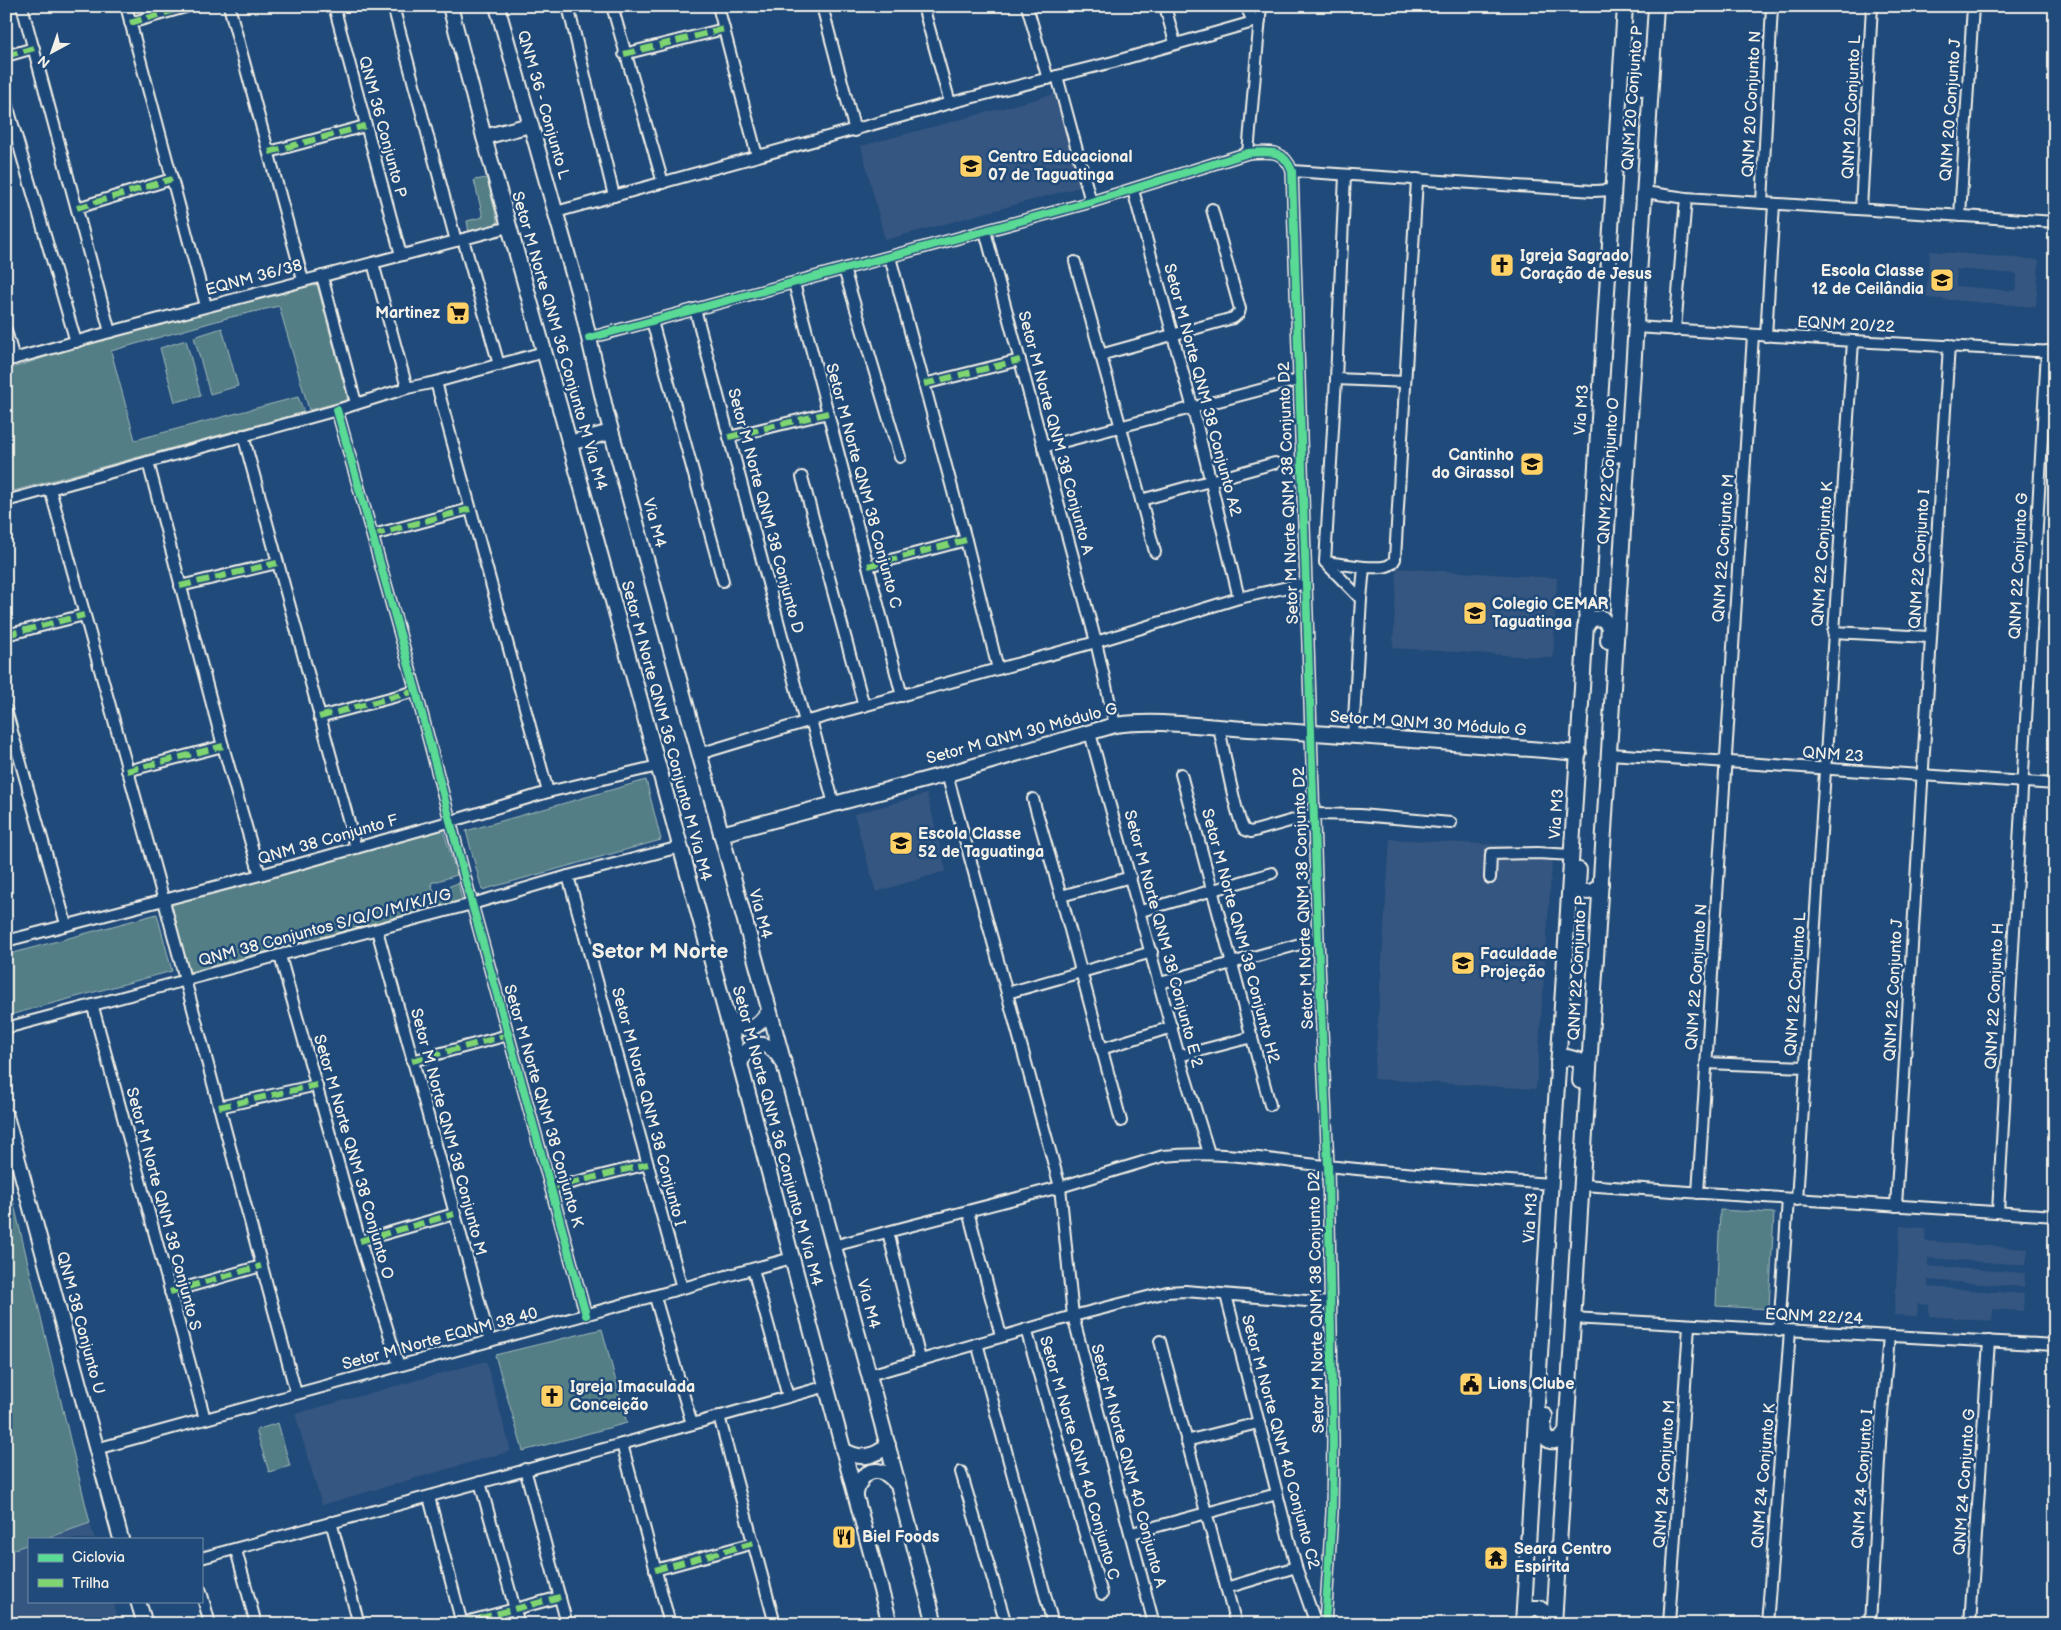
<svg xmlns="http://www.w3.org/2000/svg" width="2061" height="1630" viewBox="0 0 2061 1630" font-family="'Balsamiq Sans',sans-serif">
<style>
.built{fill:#365680;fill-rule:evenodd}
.green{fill:#527e86;stroke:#a3b8b7}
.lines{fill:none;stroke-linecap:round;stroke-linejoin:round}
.street-casing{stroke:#f4f1e8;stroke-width:14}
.secondary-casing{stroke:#f4f1e8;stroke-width:18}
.street{stroke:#1f4a7a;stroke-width:10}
.secondary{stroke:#1f4a7a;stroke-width:14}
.quiet{stroke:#7fd670;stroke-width:6;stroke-dasharray:12 6;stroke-linecap:butt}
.cycleway-casing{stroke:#1f4a7a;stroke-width:11}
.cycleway{stroke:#5adb95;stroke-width:8}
.labels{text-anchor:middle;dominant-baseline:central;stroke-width:5;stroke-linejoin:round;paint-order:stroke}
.street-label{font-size:16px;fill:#f4f1e8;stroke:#1f4a7a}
.poi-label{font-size:16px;font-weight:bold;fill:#f4f1e8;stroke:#1f4a7a;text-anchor:start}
.district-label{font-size:21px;font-weight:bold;fill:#f4f1e8;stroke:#1f4a7a}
</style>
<rect width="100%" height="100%" fill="#1f4a7a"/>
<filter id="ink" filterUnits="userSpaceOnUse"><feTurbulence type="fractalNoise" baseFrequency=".02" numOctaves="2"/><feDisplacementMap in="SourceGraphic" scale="10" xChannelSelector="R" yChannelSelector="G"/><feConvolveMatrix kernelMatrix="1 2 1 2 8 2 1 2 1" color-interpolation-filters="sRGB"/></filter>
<g filter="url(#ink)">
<!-- built -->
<g class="built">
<path d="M1058,93L1080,187L885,240L861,146Z"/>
<path d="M1930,251L2039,260L2036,307L1926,298ZM1957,269L2017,274L2016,291L1956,286Z"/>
<path d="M1397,568L1557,578L1553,658L1393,648Z"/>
<path d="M927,794L946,871L876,892L854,814Z"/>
<path d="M1390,839L1553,848L1536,1089L1374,1079Z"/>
<path d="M1900,1226L1926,1228L1925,1241L2028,1249L2026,1265L1928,1258V1266L2025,1273L2024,1287L1928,1280V1287L2024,1294L2023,1311L1993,1309L1992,1321L1929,1316V1305L1918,1304L1917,1316L1894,1315Z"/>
<path d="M486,1361L511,1451L322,1505L295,1414Z"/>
<path d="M90,1523L95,1539H44Z"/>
<path d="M29,1544V1601H113L119,1624H6V1552Z"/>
</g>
<!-- green -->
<g class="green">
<path d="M487,178L498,224L469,233L467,221L483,217L474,180Z"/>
<path d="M316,281L348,400L309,410L279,306L227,318L111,351L135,440L298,397L304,412L6,493V370L73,348Z"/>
<path d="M222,328L238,386L210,394L194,337Z"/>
<path d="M186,340L201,396L175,402L160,348Z"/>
<path d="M646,780L661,840L482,890L466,831Z"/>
<path d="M443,829L457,875L431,883L434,892L458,883L462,900L189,972L169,904Z"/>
<path d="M157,914L172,971L6,1016V955Z"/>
<path d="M6,1171L90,1523L44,1539H29V1544L6,1552Z"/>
<path d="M1720,1210L1774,1213L1769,1309L1716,1306Z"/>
<path d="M2053,1252H2055V1312H2049Z"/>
<path d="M602,1329L627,1423L523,1451L495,1355Z"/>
<path d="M278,1423L290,1466L269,1472L256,1430Z"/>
</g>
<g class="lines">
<!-- street casing -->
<g class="street-casing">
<g id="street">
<path d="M22,6L110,332"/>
<path d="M126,6L206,306"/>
<path d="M229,6L303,280"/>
<path d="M334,6L401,255"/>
<path d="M393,6L456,241"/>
<path d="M568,6L614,196"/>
<path d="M612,6L663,183"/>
<path d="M718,6L757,156"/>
<path d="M822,6L855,131"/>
<path d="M923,6L950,103"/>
<path d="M1027,6L1048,79"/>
<path d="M1165,6L1175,43"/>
<path d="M1246,6L1253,22"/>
<path d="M130,23L189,6"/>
<path d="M624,54L724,29"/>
<path d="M6,56L34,48"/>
<path d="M1057,76L1091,202"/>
<path d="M6,101L76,342"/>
<path d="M269,152L365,126"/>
<path d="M1248,153L1261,6"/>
<path d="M1292,171L1594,191L1613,190"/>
<path d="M1345,175L1336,379L1325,562L1361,599L1353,736"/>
<path d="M1133,190L1193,409L1239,598"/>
<path d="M1644,192L1686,198L2055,222"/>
<path d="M1762,203L1772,6"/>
<path d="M77,208L172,179"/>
<path d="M1861,209L1872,6"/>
<path d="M556,212L950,103L1113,62L1260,20"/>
<path d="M1960,216L1973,6"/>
<path d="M985,231L1096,642L1115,725"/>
<path d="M463,239L499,365"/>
<path d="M890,257L966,540L998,669"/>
<path d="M1075,262L1141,500"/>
<path d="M373,263L407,388"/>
<path d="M844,269L900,457"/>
<path d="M322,276L356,403"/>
<path d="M794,283L902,696"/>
<path d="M695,309L805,722"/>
<path d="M652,321L723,581"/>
<path d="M1636,327L1853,341L2055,352"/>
<path d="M6,330L14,359"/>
<path d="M1675,330L1686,198"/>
<path d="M1766,336L1774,204"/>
<path d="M589,338L1091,202L1248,153C1269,152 1283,148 1292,171L1318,939L1328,1166L1333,1441L1332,1512L1325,1624"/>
<path d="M1100,355L1233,318L1239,313L1240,309L1212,209"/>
<path d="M6,361L110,332L509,227"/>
<path d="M1336,379L1405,382"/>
<path d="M436,382L548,792"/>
<path d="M924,384L1020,360"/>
<path d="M337,410L416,691L472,904L586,1315"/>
<path d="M243,435L356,848"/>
<path d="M729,437L828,413"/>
<path d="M1043,447L1298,380"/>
<path d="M148,462L223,746L260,875"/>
<path d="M802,477L864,706"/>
<path d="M50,489L164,901L296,1393"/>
<path d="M6,501L337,410L407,388L436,382L544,352"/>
<path d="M373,535L470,509"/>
<path d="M1155,552L1141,500L1275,463"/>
<path d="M1325,562L1364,567"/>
<path d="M868,566L966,540"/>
<path d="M180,586L277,563"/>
<path d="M1361,599L1364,567C1375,567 1390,570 1395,559L1417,179"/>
<path d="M1833,632L1930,637"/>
<path d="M6,635L84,615"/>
<path d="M6,710L66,924"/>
<path d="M319,717L416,691"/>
<path d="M811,720L834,804"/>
<path d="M1219,728C1223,745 1236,819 1244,829C1246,831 1248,831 1251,832L1315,814L1360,815L1451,823"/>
<path d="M1090,733L1179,1056L1209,1153"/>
<path d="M699,754L805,722L1096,642L1239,598L1306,583"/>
<path d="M1610,754L2055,784"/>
<path d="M127,771L223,746"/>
<path d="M947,774L1060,1187L1073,1316L1154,1624"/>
<path d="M1181,774L1270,1105"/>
<path d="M1033,799L1061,896L1121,1121"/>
<path d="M568,876L682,1288"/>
<path d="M1490,878L1491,854L1537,853L1572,855"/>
<path d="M1061,896L1131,877"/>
<path d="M1141,911L1272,873"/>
<path d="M377,930L490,1341"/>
<path d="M6,941L260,875L452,821L548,792L658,766"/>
<path d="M280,956L360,1241L399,1366"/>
<path d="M1160,983L1318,939"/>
<path d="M1007,993L1152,952"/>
<path d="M93,1007L205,1419"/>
<path d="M6,1028L472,904L568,876L680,847"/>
<path d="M1101,1049L1172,1027"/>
<path d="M1179,1056L1252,1037"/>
<path d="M412,1061L508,1035"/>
<path d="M1706,1063L1806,1067"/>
<path d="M219,1107L317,1085"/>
<path d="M1582,1185L2055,1216"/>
<path d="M551,1188L648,1164"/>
<path d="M1698,1193L1753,335"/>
<path d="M1797,1200L1853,341"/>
<path d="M1896,1206L1949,345"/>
<path d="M968,1211L1001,1336"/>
<path d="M1998,1212L2047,351"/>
<path d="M888,1232L920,1359"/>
<path d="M360,1241L454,1214"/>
<path d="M833,1246L1060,1187L1163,1156C1218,1150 1272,1160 1326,1166C1401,1174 1476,1178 1551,1184"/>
<path d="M753,1269L788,1397"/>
<path d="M170,1292L261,1266"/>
<path d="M1226,1295L1296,1567L1316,1624"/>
<path d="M655,1297L692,1424"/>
<path d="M1572,1318L2055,1345"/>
<path d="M1026,1329L1102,1594"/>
<path d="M1779,1331L1788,1199"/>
<path d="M1160,1341L1236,1624"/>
<path d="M977,1343L1053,1624"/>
<path d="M869,1375L1073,1316L1167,1292L1185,1291L1331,1303"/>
<path d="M719,1416L775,1624"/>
<path d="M1186,1441L1258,1423"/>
<path d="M622,1444L670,1624"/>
<path d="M96,1449L792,1258"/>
<path d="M525,1469L567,1624"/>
<path d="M961,1472L1006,1624"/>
<path d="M480,1482L519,1624"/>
<path d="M429,1497L462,1624"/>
<path d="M331,1522L359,1624"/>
<path d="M1132,1533L1277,1494"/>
<path d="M236,1550L256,1624"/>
<path d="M201,1558L622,1444L827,1386"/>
<path d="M655,1570L754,1543"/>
<path d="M1226,1588L1296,1567"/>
<path d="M201,1591L210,1624"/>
<path d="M462,1623L560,1597"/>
<path d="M1669,1624L1689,1326"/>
<path d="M1767,1624L1790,1331"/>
<path d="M1870,1624L1881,1425L1889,1336"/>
<path d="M1970,1624L1989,1341"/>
</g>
</g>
<!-- secondary casing -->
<g class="secondary-casing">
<g id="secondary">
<path d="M450,6L484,137L563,419L740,1064L890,1624"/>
<path d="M497,6L579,295L606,412L869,1375L935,1624"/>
<path d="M1621,71C1626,62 1640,57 1642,71C1643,76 1641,83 1641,88"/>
<path d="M484,137L530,125"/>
<path d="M1606,431L1605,448C1612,458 1621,457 1628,446"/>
<path d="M569,443L611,432"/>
<path d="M1585,627L1592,619L1602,618L1609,626L1608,641"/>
<path d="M721,834L947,774L1115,725C1160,719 1204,727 1248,729C1358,735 1469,744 1579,753"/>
<path d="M1579,870L1578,885L1580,890C1589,894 1595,892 1601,884"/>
<path d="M727,1015C742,1036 756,1031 769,1011"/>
<path d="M1558,1063L1567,1057L1578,1060L1581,1065L1580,1081"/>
<path d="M740,1064C748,1041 766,1038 780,1058"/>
<path d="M6,1116L121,1539"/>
<path d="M1545,1416C1544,1421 1543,1428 1544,1433C1547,1446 1560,1442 1565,1433"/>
<path d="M843,1450C860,1460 873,1458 888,1445"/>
<path d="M856,1493C862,1467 881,1464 897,1484"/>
<path d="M138,1601L145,1624"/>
<path d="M1524,1615L1532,1608H1539L1546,1613L1547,1624"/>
<path d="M1523,1624L1625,6"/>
<path d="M1554,1624L1656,6"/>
</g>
</g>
<!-- street -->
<use href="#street" class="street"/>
<!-- secondary -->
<use href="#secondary" class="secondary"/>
<!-- quiet -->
<g class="quiet">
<path d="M130,23L189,6"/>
<path d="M624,54L724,29"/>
<path d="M6,56L34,48"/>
<path d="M269,152L365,126"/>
<path d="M77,208L172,179"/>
<path d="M924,384L1020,360"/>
<path d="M729,437L828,413"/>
<path d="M373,535L470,509"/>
<path d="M868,566L966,540"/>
<path d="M180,586L277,563"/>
<path d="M6,635L84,615"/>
<path d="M319,717L416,691"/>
<path d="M127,771L223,746"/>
<path d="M412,1061L508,1035"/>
<path d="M219,1107L317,1085"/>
<path d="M551,1188L648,1164"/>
<path d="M360,1241L454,1214"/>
<path d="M170,1292L261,1266"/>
<path d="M655,1570L754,1543"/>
<path d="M462,1623L560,1597"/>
</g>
<!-- cycleway casing -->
<g class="cycleway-casing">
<g id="cycleway">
<path d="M589,338L1091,202L1248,153C1269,152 1283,148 1292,171L1318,939L1328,1166L1333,1441L1332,1512L1325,1624"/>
<path d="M337,410L416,691L472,904L586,1315"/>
</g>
</g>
<!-- cycleway -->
<use href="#cycleway" class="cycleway"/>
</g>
</g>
<!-- icons -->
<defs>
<g id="school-square" transform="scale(1.25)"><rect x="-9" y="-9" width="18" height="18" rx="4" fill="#ffd166" stroke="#1f4a7a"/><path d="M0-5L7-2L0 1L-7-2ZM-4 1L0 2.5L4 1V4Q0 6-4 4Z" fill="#111"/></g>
<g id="church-square" transform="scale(1.25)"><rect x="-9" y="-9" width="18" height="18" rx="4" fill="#ffd166" stroke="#1f4a7a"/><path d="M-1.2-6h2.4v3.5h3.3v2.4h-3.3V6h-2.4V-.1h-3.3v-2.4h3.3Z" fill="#111"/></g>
<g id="supermarket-square" transform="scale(1.25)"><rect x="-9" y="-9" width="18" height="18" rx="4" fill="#ffd166" stroke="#1f4a7a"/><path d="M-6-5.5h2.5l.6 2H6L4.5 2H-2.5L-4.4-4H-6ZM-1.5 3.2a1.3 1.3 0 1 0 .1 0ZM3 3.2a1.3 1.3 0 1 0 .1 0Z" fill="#111"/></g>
<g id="university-square" transform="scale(1.25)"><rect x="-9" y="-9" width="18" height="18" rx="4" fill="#ffd166" stroke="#1f4a7a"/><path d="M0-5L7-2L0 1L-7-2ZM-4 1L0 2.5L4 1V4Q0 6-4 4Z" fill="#111"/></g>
<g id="civic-square" transform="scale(1.25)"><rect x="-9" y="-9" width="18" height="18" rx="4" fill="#ffd166" stroke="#1f4a7a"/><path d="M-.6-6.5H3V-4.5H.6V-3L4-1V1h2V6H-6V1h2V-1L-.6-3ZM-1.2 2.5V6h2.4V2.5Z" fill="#111"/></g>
<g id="restaurant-square" transform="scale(1.25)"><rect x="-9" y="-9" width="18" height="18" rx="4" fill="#ffd166" stroke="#1f4a7a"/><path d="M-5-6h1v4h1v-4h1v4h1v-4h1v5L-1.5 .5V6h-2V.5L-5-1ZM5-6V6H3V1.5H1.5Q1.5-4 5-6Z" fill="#111"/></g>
<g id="temple-square" transform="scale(1.25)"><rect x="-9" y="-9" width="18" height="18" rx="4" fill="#ffd166" stroke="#1f4a7a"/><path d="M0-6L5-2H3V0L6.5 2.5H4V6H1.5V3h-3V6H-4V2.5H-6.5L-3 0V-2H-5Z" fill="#111"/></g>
</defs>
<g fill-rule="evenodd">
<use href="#school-square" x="971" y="166"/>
<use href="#church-square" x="1502" y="265"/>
<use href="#school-square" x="1942" y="280"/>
<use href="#supermarket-square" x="458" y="313"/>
<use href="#school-square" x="1532" y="464"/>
<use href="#school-square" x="1475" y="613"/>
<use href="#school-square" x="901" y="843"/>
<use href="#university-square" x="1463" y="963"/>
<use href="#civic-square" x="1471" y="1384"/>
<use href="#church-square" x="552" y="1396"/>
<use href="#restaurant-square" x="844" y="1537"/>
<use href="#temple-square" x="1496" y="1558"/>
</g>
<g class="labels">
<!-- street labels -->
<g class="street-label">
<text transform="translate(1633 98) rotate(-86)">QNM 20 Conjunto P</text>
<text transform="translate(1752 104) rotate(-87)">QNM 20 Conjunto N</text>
<text transform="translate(543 105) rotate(74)">QNM 36 - Conjunto L</text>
<text transform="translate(1852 107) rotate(-87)">QNM 20 Conjunto L</text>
<text transform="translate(1951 110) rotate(-86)">QNM 20 Conjunto J</text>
<text transform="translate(382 127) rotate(75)">QNM 36 Conjunto P</text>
<text transform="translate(254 278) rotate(-15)">EQNM 36/38</text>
<text transform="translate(1846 325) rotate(3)">EQNM 20/22</text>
<text transform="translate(559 341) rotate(74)">Setor M Norte QNM 36 Conjunto M Via M4</text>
<text transform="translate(1202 390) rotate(75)">Setor M Norte QNM 38 Conjunto A2</text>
<text transform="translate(1582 410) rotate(-86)">Via M3</text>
<text transform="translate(1055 433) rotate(75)">Setor M Norte QNM 38 Conjunto A</text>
<text transform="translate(1609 471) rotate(-86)">QNM 22 Conjunto O</text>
<text transform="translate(863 486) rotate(75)">Setor M Norte QNM 38 Conjunto C</text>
<text transform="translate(1289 493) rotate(-92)">Setor M Norte QNM 38 Conjunto D2</text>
<text transform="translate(765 511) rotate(75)">Setor M Norte QNM 38 Conjunto D</text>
<text transform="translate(654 523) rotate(75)">Via M4</text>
<text transform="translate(1724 548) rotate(-86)">QNM 22 Conjunto M</text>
<text transform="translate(1823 554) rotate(-86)">QNM 22 Conjunto K</text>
<text transform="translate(1920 559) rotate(-86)">QNM 22 Conjunto I</text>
<text transform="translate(2019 566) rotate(-87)">QNM 22 Conjunto G</text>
<text transform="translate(1428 724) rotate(4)">Setor M QNM 30 Módulo G</text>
<text transform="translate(666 731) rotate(75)">Setor M Norte QNM 36 Conjunto M Via M4</text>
<text transform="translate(1022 734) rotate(-15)">Setor M QNM 30 Módulo G</text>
<text transform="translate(1833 755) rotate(4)">QNM 23</text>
<text transform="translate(1557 814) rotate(-86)">Via M3</text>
<text transform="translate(328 840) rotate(-16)">QNM 38 Conjunto F</text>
<text transform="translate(1304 898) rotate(-92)">Setor M Norte QNM 38 Conjunto D2</text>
<text transform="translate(760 914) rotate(75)">Via M4</text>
<text transform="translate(325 928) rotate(-15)">QNM 38 Conjuntos S/Q/O/M/K/I/G</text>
<text transform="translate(1240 936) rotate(75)">Setor M Norte QNM 38 Conjunto H2</text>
<text transform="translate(1163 939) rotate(75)">Setor M Norte QNM 38 Conjunto E 2</text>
<text transform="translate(1578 968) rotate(-87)">QNM 22 Conjunto P</text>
<text transform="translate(1697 977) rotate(-86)">QNM 22 Conjunto N</text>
<text transform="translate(1796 984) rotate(-86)">QNM 22 Conjunto L</text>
<text transform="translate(1894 990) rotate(-87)">QNM 22 Conjunto J</text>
<text transform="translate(1995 996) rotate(-87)">QNM 22 Conjunto H</text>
<text transform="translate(543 1106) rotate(74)">Setor M Norte QNM 38 Conjunto K</text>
<text transform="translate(648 1107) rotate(75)">Setor M Norte QNM 38 Conjunto I</text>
<text transform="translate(448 1132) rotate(75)">Setor M Norte QNM 38 Conjunto M</text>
<text transform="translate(777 1136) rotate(75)">Setor M Norte QNM 36 Conjunto M Via M4</text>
<text transform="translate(353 1157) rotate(74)">Setor M Norte QNM 38 Conjunto O</text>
<text transform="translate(163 1209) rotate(75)">Setor M Norte QNM 38 Conjunto S</text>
<text transform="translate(1531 1218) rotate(-86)">Via M3</text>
<text transform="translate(1317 1302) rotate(-91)">Setor M Norte QNM 38 Conjunto D2</text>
<text transform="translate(868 1304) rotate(75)">Via M4</text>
<text transform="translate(1814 1317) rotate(3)">EQNM 22/24</text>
<text transform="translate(80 1323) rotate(75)">QNM 38 Conjunto U</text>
<text transform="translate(440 1339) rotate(-15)">Setor M Norte EQNM 38 40</text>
<text transform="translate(1280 1442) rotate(75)">Setor M Norte QNM 40 Conjunto C2</text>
<text transform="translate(1079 1458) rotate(74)">Setor M Norte QNM 40 Conjunto C</text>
<text transform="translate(1128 1466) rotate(75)">Setor M Norte QNM 40 Conjunto A</text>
<text transform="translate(1665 1474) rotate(-86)">QNM 24 Conjunto M</text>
<text transform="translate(1764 1476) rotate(-85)">QNM 24 Conjunto K</text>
<text transform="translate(1863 1479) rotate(-86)">QNM 24 Conjunto I</text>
<text transform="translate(1965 1482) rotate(-86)">QNM 24 Conjunto G</text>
</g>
<!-- poi labels -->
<g class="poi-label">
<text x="988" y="157">Centro Educacional<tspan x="988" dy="18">07 de Taguatinga</tspan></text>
<text x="1520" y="256">Igreja Sagrado<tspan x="1520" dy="18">Coração de Jesus</tspan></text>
<text x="1924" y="271" text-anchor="end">Escola Classe<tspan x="1924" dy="18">12 de Ceilândia</tspan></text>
<text x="440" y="313" text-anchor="end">Martinez</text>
<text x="1514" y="455" text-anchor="end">Cantinho<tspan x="1514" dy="18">do Girassol</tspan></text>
<text x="1492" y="604">Colegio CEMAR<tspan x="1492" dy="18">Taguatinga</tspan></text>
<text x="918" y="834">Escola Classe<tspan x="918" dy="18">52 de Taguatinga</tspan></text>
<text x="1480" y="954">Faculdade<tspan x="1480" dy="18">Projeção</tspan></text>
<text x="1488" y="1384">Lions Clube</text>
<text x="570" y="1387">Igreja Imaculada<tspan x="570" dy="18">Conceição</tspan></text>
<text x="862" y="1537">Biel Foods</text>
<text x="1514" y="1549">Seara Centro<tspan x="1514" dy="18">Espírita</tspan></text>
</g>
<!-- district labels -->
<g class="district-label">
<text x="660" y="951">Setor M Norte</text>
</g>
</g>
<!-- margin -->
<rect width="2061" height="1630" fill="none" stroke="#1f4a7a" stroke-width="25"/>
<rect x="12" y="12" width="2036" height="1605" fill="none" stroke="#f4f1e8" stroke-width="2" filter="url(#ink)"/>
<!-- legend -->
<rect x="28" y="1538" width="175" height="65" fill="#1f4a7a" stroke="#748da6"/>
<rect x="38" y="1554" width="25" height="8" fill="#5adb95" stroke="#748da6"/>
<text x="72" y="1562" font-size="15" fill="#f4f1e8">Ciclovia</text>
<rect x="38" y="1579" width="25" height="8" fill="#7fd670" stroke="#748da6"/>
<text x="72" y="1588" font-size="15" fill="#f4f1e8">Trilha</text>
<!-- north arrow -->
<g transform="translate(52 52) rotate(220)" stroke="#1f4a7a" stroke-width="4" paint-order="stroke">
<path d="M0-4L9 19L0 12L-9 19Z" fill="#f4f1e8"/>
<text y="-8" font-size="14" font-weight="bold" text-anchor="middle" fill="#f4f1e8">N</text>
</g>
</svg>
